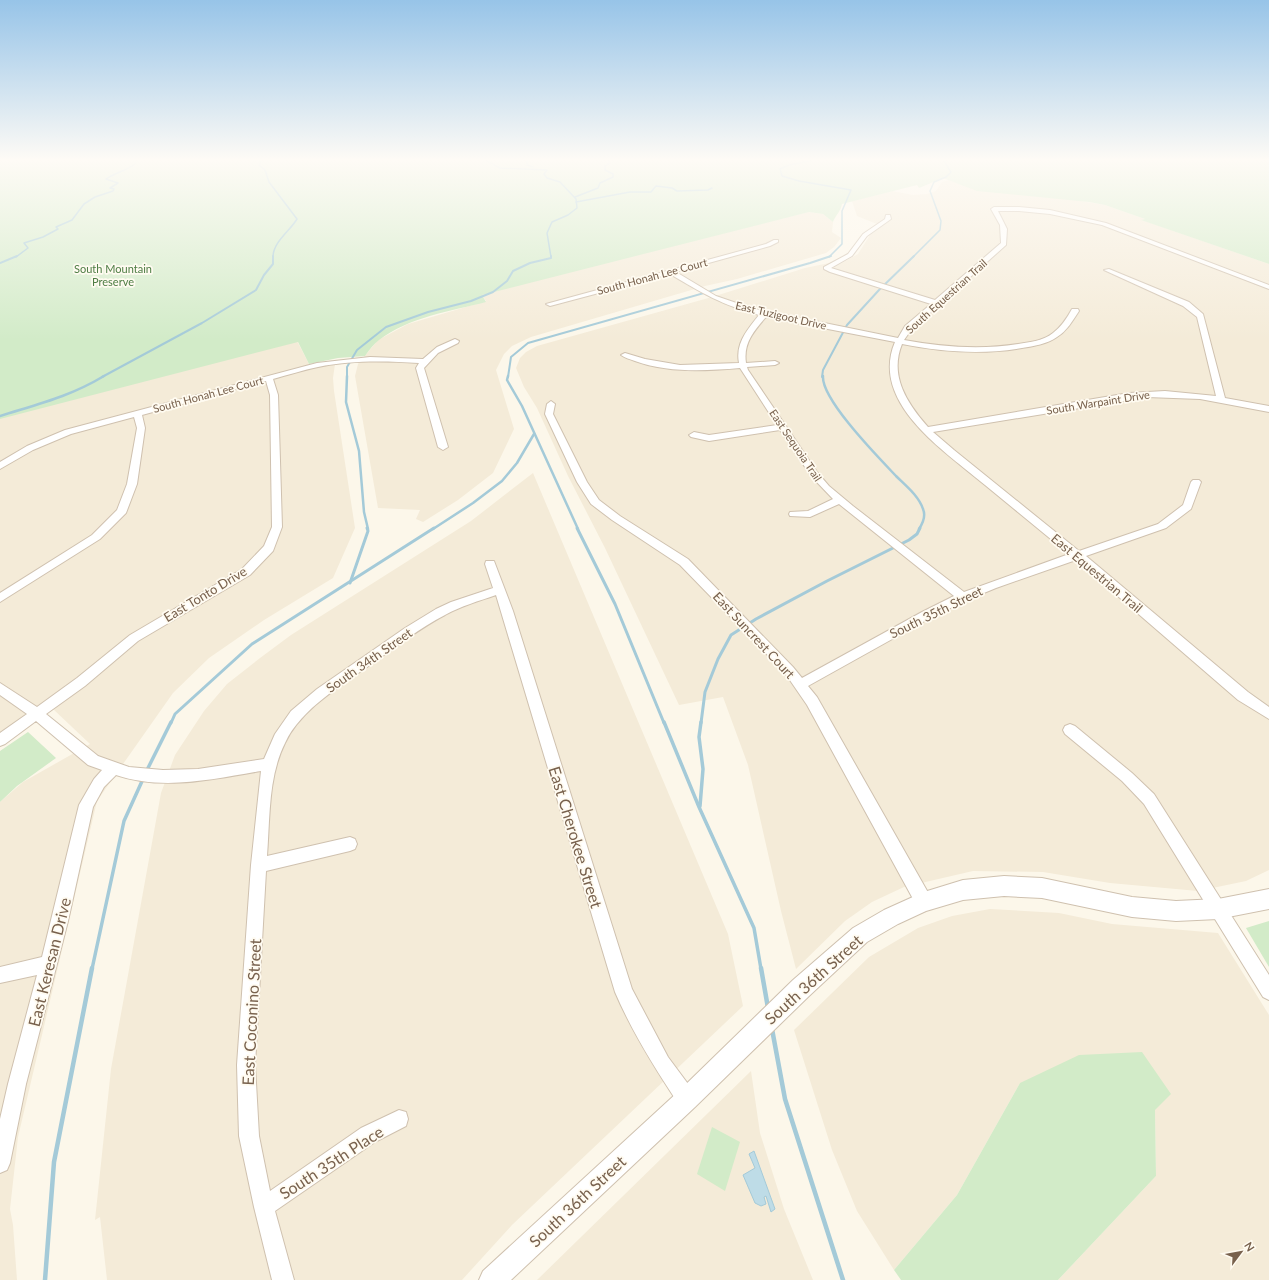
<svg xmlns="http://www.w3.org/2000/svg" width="1269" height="1280" viewBox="0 0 1269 1280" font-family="Lato,sans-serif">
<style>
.residential{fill:#f4ebd8}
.green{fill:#d2ebc8}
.water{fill:#bedce7;stroke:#a4cad8}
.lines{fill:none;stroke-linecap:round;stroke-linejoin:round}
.stream-far5{stroke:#a4cad8;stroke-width:1.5}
.stream-far4{stroke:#a4cad8;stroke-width:2}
.stream-far3{stroke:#a4cad8;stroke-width:2.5}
.stream-far2{stroke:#a4cad8;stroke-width:3}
.stream-far1{stroke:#a4cad8;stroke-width:3.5}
.stream{stroke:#a4cad8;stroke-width:4.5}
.minor-casing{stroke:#cfc1af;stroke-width:2}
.tertiary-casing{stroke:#cfc1af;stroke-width:2}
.minor{fill:#fff;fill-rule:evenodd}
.tertiary{fill:#fff;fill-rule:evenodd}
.labels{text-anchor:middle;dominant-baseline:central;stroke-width:3.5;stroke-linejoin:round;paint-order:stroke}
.far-park-label{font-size:11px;fill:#4e7d44;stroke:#fffbf1}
.far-street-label{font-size:11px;fill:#78614d;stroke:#fffbf1}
.street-label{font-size:13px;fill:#78614d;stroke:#fffbf1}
.near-street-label{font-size:16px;fill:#78614d;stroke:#fffbf1}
</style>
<rect width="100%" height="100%" fill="#fcf7ea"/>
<!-- residential -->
<g class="residential">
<path d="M949,180L981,191L1045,195L1105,205L1145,219L1142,220L1269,264V870L1246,881L1198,891L1110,883L1043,872L973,871L904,887L872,902L845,921L796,969L781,911L748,765L723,697L679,705L605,548L568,476L537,408L524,387L516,368L520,358L526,352L537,346L712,297L805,268L834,262L840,264L858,254L870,235L882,226L857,216L852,201L892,191L913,195L927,194L936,191L942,182Z"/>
<path d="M808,212L823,214L833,222L832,232L841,238L834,247L826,253L737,279L705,286L531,337L512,346L504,354L496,370L514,429L493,473L458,500L423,522L416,519L420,510L378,508L355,376L358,364L378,340L408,324L486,301L481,294Z"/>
<path d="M297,341L309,364L313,368L335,364L333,378L334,391L355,528L333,578L264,620L209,658L173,693L97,801L18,1137L10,1209L13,1225L17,1280H0V802L23,782L90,744L53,709L0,746V418Z"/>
<path d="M533,473L728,934L743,1006L512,1225L462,1280H107L100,1217L95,1220L111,1069L161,793L175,755L204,711L227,684L260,658L291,635L471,521Z"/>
<path d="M990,909L1059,913L1112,924L1218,933L1269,1015V1280H1058L1156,1176L1155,1110L1020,1083L957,1195L894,1270L857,1211L832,1150L794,1030L869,957L918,928L952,916Z"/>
<path d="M751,1071L760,1133L784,1209L813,1280H537Z"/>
</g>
<!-- green -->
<g class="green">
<path d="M0,161H1269V264L1141,220L1145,219L1105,205L1089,202L977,191L943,178L919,188L917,185L842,204C841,211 835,216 833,222L823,214L809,212L482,295L486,302C451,311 409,317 379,340C374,344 369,350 365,356L338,358L309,364L298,342L0,419Z"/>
<path d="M28,732L56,758L17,786L0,802V751Z"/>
<path d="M1269,921V967L1246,928Z"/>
<path d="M1142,1052L1171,1094L1155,1110L1156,1176L1058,1280H901L894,1270L957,1195L1020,1083L1079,1055Z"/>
<path d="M712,1127L740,1142L725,1191L697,1174Z"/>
</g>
<!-- water -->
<path class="water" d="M754,1151L775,1209L771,1212L766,1196L764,1197L766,1204L761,1206L755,1203L743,1175L755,1168L749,1154Z"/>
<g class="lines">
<!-- stream-far5 -->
<g class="stream-far5">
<path d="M261,161L259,165L265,170L269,182L297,219C290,231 273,242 273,257"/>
<path d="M487,161L500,168L547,170L544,174L547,178L560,182L576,199L577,208L568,215L552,222L547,233L551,257"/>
<path d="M527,161V165L533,167"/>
<path d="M810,161L789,165L780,169L782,176L799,181L851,190L842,211V244L829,257"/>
<path d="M575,197L598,188L600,183L613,177V174L605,170V166L610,163L609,161"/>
<path d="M576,202L630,192H651L656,186L672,188L677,191L708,190L712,188"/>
<path d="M16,257L28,248L24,243L43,237L58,229L56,227L72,220L84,204L95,197L113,191L114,189L110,188L118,183L106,179C116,172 127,171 136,163L135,161"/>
<path d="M913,257L940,230L941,221L930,191L934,182L946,177L951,172L944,161"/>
</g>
<!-- stream-far4 -->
<g class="stream-far4">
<path d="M0,263L17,256"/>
<path d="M102,377L202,323L256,290L264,275L273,264V256"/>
<path d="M347,377V367L357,350L386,327L428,312L471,301L493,292L507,281L513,271L530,263L551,258V256"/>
<path d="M508,377L511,357L528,343L810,263L831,256"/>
<path d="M822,377L823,370L847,325L879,290L914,256"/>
</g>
<!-- stream-far3 -->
<g class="stream-far3">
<path d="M347,376L346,402L359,451L364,512L368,529"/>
<path d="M508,376L507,380L522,406L578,529"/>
<path d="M823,376C821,399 878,457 896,476C905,485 919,496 923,509C926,516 923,523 919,529"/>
<path d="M0,416C38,404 69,397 104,376"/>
<path d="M433,529L473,503L502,481L517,463L534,434"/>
</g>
<!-- stream-far2 -->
<g class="stream-far2">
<path d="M577,528L615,604L664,723"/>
<path d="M350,583L368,531L367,528"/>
<path d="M171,723L175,714L252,644L434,528"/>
<path d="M701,723L705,692L718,659L731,635L756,619L827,581L909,540L917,534L920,528"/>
</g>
<!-- stream-far1 -->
<g class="stream-far1">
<path d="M664,722L699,807L754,928L761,969"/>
<path d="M146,772L171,722"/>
<path d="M700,806L703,769L699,737L701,722"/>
<path d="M92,969L124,821L143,779"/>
</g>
<!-- stream -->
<g class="stream">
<path d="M761,968L768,1008"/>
<path d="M772,1029L785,1099L843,1280"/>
<path d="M45,1280L54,1162L92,968"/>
</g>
<!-- minor casing -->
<g class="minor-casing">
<g id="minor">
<path d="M994,207H1019L1050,210L1106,223L1269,285V289L1102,225L1050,214L1019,211H998L1007,229L1006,245L911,330L904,340C942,347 980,350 1018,344C1030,342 1043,341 1053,333C1061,327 1067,318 1072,309H1078L1079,311C1073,320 1067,331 1057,337C1047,344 1034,346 1022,348C982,355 942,352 902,344C889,376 907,403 928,427L1129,393L1165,391L1216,396L1197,317L1183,306L1104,270L1109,269L1189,302L1203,314L1225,398L1269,406V412L1200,399L1147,397L933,432L954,450L1079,551L1158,524L1183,505L1191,482L1193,480H1199L1201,482L1191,509L1166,528L1086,556L1248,692L1269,707V719L1238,700L1076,560L996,588L967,600L930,618L808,686L817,697L930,896L932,902L930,908L924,910L918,908L807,705L785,673L680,565L612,520L591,504L577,482L545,414L547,404L551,401L555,404L553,414L587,482L599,500L620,516L688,559L793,667L802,678L922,612L954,596L839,504L810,517L790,516L789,514L790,512L808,511L833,499L811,476L780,430L709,441L691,437L689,435L694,432L709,435L777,425L740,368C705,371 668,373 635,361C630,359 625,358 621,355L625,353L645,359L680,365L739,363C735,343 748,329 759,315C722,305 702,293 670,274L550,306L546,304L766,244L774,240H778V242L770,246L676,272L716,296L751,308L898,338L905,326L931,304L830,272L824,269V267L848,254L863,234L885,219L886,215H890L891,219L867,236L852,256L831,268L935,300L1001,243L1000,225L991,209ZM766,317L895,342C869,403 946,452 985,485C1013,508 1041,531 1069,554L964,592L853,506L829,486L817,472L748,370L747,367L775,365L779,363L775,361L746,363C743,343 754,331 766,317Z"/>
<path d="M455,339L459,341L458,343L438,353L424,368L448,447L443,450L438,447L416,368L419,363C386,361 351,360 318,367C303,370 288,375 273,379L278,395L282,527L273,551L250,575L138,641L85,686L46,714L98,756L129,767L163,770L198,769L264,759L275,734L291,711L317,689L405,628L436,609L451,602L493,588L485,564L486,561H494L513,611L632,989L668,1057L694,1092L696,1099L694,1106L687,1108L680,1106C656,1070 632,1032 615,992L496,595C479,601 461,606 445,615C420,628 397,646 374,662C344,684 301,708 285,743C268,777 270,818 267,856L350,837L355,839L357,844L355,849L350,851L266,871L255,1065L259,1136L270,1191L361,1128L399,1110L406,1112L408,1119L406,1126L375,1142L275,1211L294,1280H272L254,1207L239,1136L237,1065L251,865L261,771C214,779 163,791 116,775L104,787L93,807L68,921L26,1084L10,1163L7,1170L0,1173V1119L8,1084L37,975L0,983V967L42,957L79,805L94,779L102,770L88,765L36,721L5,744L0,746V733L27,714L0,695V683L37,707L77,678L130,635L242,569L264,546L272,527L270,395L266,381L142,415L145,428L137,484L126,513L100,539L0,602V593L92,535L117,510L127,484L137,428L134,417L71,434L33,450L0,469V462L27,446L65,430L317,363L370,357L423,359L437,347Z"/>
<path d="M1070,724L1075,726L1132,773L1154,794L1269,975V1000L1263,997L1144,804L1122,781L1065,734L1063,730L1065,726Z"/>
</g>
</g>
<!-- tertiary casing -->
<g class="tertiary-casing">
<path id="tertiary" d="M1004,876L1042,878L1132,897L1176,901L1218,899L1269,889V909L1218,919L1176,921L1132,917L1042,898L1004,896L963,900L926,911L898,924L867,942L809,996L695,1107L511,1280H479L483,1271L679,1091L793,980L853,928L884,910L924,892L963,880Z"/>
</g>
<!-- minor -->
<use href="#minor" class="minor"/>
<!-- tertiary -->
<use href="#tertiary" class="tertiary"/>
</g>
<!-- sky -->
<linearGradient id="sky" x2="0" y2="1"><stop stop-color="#97c4e8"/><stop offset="0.47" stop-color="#fefbf6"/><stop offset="1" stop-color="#fefbf6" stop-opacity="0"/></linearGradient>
<rect width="1269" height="340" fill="url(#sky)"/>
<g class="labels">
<!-- far-park labels -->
<g class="far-park-label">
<text x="113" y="268">South Mountain<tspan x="113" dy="13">Preserve</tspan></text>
</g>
<!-- far-street labels -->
<g class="far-street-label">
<text transform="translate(652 276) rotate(-15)">South Honah Lee Court</text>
<text transform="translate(946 296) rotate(-42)">South Equestrian Trail</text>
<text transform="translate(781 315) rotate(13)">East Tuzigoot Drive</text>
<text transform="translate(208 394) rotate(-15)">South Honah Lee Court</text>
<text transform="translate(1098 402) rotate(-9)">South Warpaint Drive</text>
<text transform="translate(796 445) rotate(56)">East Sequoia Trail</text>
</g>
<!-- street labels -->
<g class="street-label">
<text transform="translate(1097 573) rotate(40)">East Equestrian Trail</text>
<text transform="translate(205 594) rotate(-31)">East Tonto Drive</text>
<text transform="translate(936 612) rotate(-26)">South 35th Street</text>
<text transform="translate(754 635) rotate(47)">East Suncrest Court</text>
<text transform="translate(369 660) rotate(-35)">South 34th Street</text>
</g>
<!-- near-street labels -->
<g class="near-street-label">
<text transform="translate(576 837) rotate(73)">East Cherokee Street</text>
<text transform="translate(49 962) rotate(-76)">East Keresan Drive</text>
<text transform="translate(813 979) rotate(-42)">South 36th Street</text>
<text transform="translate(251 1012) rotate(-87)">East Coconino Street</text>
<text transform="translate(331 1162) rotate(-33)">South 35th Place</text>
<text transform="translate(577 1201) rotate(-43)">South 36th Street</text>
</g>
</g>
<!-- north arrow -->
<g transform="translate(1241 1252) rotate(58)" stroke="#fffbf1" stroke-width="3" paint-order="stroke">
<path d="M0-3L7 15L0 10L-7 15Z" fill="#78614d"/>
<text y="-6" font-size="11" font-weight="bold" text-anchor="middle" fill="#78614d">N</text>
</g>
</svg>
